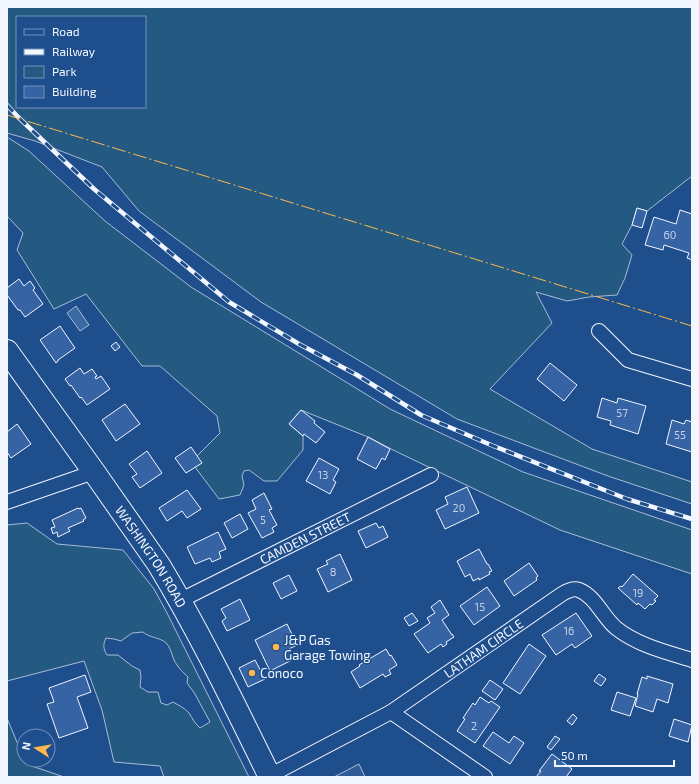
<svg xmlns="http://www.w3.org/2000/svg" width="699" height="784" viewBox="0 0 699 784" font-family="'Exo 2',sans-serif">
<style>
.green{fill:#245a82;stroke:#a8bbd7;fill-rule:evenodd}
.parking{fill:#305b95;stroke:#a8bbd7}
.water{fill:#3b69a3;stroke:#a8bbd7}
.building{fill:#3563a3;stroke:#f2f6ff}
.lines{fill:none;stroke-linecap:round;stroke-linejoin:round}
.street-casing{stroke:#f2f6ff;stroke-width:16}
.primary-casing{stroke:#f2f6ff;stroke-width:24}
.street{stroke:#1f4e8c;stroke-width:14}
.primary{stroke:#1f4e8c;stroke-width:22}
.rail-casing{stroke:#f2f6ff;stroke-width:4.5}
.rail{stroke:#1f4e8c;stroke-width:3;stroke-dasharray:9;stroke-linecap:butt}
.power{stroke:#ffb74d;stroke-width:1;stroke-dasharray:14 3 2 3;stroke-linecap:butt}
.poi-dot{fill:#ffb74d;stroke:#1f4e8c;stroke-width:1.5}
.labels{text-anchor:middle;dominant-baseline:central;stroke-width:3;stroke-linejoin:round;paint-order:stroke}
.number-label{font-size:11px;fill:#c3d1e8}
.street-label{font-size:13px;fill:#f2f6ff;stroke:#1f4e8c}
.poi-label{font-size:13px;fill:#f2f6ff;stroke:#1f4e8c;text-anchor:start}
</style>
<rect width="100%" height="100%" fill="#1f4e8c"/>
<!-- green -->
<g class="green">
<path d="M7,7H692V176L647,211L637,208L632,225L622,244L632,255L625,278L617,295L589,297L567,301L536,292L552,323L490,389L592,449L692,482V504L608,476L457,419L261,302L139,211L102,167L35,141L7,133ZM17,17H145V107H17Z"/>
<path d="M7,137L29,151L105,221L191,287L390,409L523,472L692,530V574L560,530L391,449L368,437L301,410L289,424L303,436V450L277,481H264L249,470L244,471L242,476L244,485L240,495L219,499L195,467L197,456L220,433L217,416L160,366H142L86,294L54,309L17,250L23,233L7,216Z"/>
<path d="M27,523L57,544L123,550L154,589L166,611L249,777H164L160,766L114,762L102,710L84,661L7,681V525ZM143,632C149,638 160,637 166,643C172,649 172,659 177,665C180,670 184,673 188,677L187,683L195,694L210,722L200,728C195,724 193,719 189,713C185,708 178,705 173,702L167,705L161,703L158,692H148L140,687L141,677L140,670L132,666L118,655H107C103,648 103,645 106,638L114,639L121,641L132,633Z"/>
<path d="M7,718L26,764L64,777H7Z"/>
</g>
<!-- parking -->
<path class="parking" d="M359,764L365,777H334Z"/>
<!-- water -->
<path class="water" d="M76,306L89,325L80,331L67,313Z"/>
<!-- building -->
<g class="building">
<path d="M637,208L647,211L642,228L632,225Z"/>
<path d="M680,210L692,214V260L687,258L689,253L664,245L663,250L645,245L654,217L676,224Z"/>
<path d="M19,279L24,286L30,281L35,288L33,290L43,304L25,317L20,310H18L7,295V288Z"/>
<path d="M60,326L75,348L58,360V361L56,363L40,340Z"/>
<path d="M116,342L120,347L115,351L111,346Z"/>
<path d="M550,363L577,385L564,401L537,379Z"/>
<path d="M80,368L84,374L92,369L97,376L95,377L96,379L101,376L110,389L87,405L81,397L80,398L71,385L70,386L65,379Z"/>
<path d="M602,398L617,403L618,398L646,406L638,434L610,425L611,421L597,417Z"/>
<path d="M125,404L140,424L116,441L102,420Z"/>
<path d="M301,410L315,421L314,423L325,432L316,443L304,434L303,436L289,424Z"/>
<path d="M672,420L684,424L686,420L692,422V452L666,444Z"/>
<path d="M17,424L31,444L11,458L7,452V432Z"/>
<path d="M368,437L390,449L385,460L382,458L376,469L357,459Z"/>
<path d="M191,447L202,463L186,473L175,458Z"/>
<path d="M147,451L162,473L140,488L132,477L137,474L129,464Z"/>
<path d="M319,458L339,469L333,480L336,482L330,494L306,481Z"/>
<path d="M467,487L479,513L445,529L436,510L448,504L445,497Z"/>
<path d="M187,490L201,509L187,518L182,511L167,521L159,508Z"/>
<path d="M264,493L272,509L269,510L277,525L272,528L274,532L262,538L248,513L256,509L252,500Z"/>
<path d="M78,508L79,509L81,508L86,518L83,520L84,521L68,528L70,531L58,537L57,532L53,534L51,528L55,527L52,520Z"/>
<path d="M240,514L248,529L232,538L224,523Z"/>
<path d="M376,523L379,528L383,526L388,537L366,548L358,531Z"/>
<path d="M218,532L226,549L219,552L221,558L212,562L210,558L195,564L187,547Z"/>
<path d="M479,549L487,564H488L492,571L489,572L490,574L479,580V578L473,581L470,574L465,577L457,561Z"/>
<path d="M340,554L352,580L328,592L317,569L328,564L326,561Z"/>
<path d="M529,563L538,576L536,578L537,580L514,596L504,581Z"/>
<path d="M633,574L658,596L654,600L656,601L652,605L650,604L645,609L638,603L637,605L618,588L621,586L622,587Z"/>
<path d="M289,575L297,591L281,599L273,583Z"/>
<path d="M487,587L500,606L474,625L460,606Z"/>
<path d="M240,599L250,620L227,631L222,621L226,618L221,609Z"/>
<path d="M440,600L449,615L442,620L452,635V634L454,637L446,642L447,644L443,647L441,644L428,653L414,634L430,623L427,618L435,613L431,607Z"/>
<path d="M412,613L418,621L409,626L404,618Z"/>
<path d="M576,613L592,636L575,648L572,644L556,655L542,635Z"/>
<path d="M287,624L297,645L289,649L294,659L270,671L255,640Z"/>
<path d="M529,644L546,656L520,694L503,683Z"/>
<path d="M386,649L390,656L391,655L397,665L389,670L391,674L385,677L383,674L360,688L351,672L360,666L359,665Z"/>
<path d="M255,660L265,679L248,687L239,668Z"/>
<path d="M599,674L606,679L601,686L594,681Z"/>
<path d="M85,675L91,692L77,697L88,728L59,738L47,704L54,702L49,688Z"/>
<path d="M647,676L673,684L668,703L657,699L653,712L635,706L638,694H637L642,677L647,679Z"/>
<path d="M490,680L503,689L495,700L482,691Z"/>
<path d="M617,692L636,698L630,716L611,710Z"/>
<path d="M480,697L489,703L491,701L500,707L475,743L457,731L465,719L463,718L473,703L475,705Z"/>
<path d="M573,714L577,718L572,725L567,721Z"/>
<path d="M674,719L692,725L688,742L669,736Z"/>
<path d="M493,732L509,743L514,736L524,743L510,764L483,746Z"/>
<path d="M555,736L560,739L551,750L547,747Z"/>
<path d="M552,754L572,769L566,777H536L541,771H539Z"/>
</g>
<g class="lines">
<!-- street casing -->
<g class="street-casing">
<g id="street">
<path d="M599,331L628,360L692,379"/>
<path d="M7,502L94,472"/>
<path id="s1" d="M179,601L431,475"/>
<path d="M391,712L485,777"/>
<path id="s2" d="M269,776L391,712L562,594C567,591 574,588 579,590C595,596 603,617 616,628C637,645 666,652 692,660"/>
</g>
</g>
<!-- primary casing -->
<g class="primary-casing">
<g id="primary">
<path id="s3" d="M7,351L94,472L159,565C200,633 235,706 270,777"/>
</g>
</g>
<!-- street -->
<use href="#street" class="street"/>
<!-- primary -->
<use href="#primary" class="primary"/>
<!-- rail casing -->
<g class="rail-casing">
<path id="rail" d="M7,105L18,117L94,189L229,302L299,344L357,375L421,415L491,445L627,499L692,519"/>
</g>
<!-- rail -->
<use href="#rail" class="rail"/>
<!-- power -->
<path class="power" d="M7,115L692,326"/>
</g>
<!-- markers -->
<g class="poi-dot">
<circle cx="276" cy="647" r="4"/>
<circle cx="252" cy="673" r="4"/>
</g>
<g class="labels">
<!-- number labels -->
<g class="number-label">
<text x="670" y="234">60</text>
<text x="622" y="412">57</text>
<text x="680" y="434">55</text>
<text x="323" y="474">13</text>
<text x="459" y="507">20</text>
<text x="263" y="519">5</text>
<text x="333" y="571">8</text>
<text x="638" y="592">19</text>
<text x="480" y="606">15</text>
<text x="569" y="630">16</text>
<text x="474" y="725">2</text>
</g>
<!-- street labels -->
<g class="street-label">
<text stroke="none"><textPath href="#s1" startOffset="141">CAMDEN STREET</textPath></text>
<text stroke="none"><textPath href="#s3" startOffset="251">WASHINGTON ROAD</textPath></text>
<text stroke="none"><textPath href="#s2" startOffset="250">LATHAM CIRCLE</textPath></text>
</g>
<!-- poi labels -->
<g class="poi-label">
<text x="284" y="640">J&amp;P Gas<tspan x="284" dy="15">Garage Towing</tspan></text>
<text x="260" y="673">Conoco</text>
</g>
</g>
<!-- border -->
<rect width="699" height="784" fill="none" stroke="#f2f6ff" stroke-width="16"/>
<!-- legend -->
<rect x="16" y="16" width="130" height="92" fill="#1f4e8c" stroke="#7391ba"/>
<rect x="24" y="29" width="20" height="6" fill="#1f4e8c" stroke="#7391ba"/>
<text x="52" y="36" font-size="12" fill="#f2f6ff">Road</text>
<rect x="24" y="49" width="20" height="6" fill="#f2f6ff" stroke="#7391ba"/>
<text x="52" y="56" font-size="12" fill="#f2f6ff">Railway</text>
<rect x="24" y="66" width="20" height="12" fill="#245a82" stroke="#7391ba"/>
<text x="52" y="76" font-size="12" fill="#f2f6ff">Park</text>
<rect x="24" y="86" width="20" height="12" fill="#3563a3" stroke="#7391ba"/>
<text x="52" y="96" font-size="12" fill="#f2f6ff">Building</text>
<!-- north arrow -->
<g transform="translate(36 748) rotate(282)"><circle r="19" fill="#1f4e8c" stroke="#7391ba"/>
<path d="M0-3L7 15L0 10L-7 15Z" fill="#ffb74d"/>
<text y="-6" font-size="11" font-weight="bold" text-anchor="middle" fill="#f2f6ff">N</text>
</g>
<!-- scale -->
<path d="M555 760v6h119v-6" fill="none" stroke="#f2f6ff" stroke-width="2"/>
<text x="561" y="760" font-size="12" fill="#f2f6ff" stroke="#1f4e8c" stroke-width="3" paint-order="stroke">50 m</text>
</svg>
